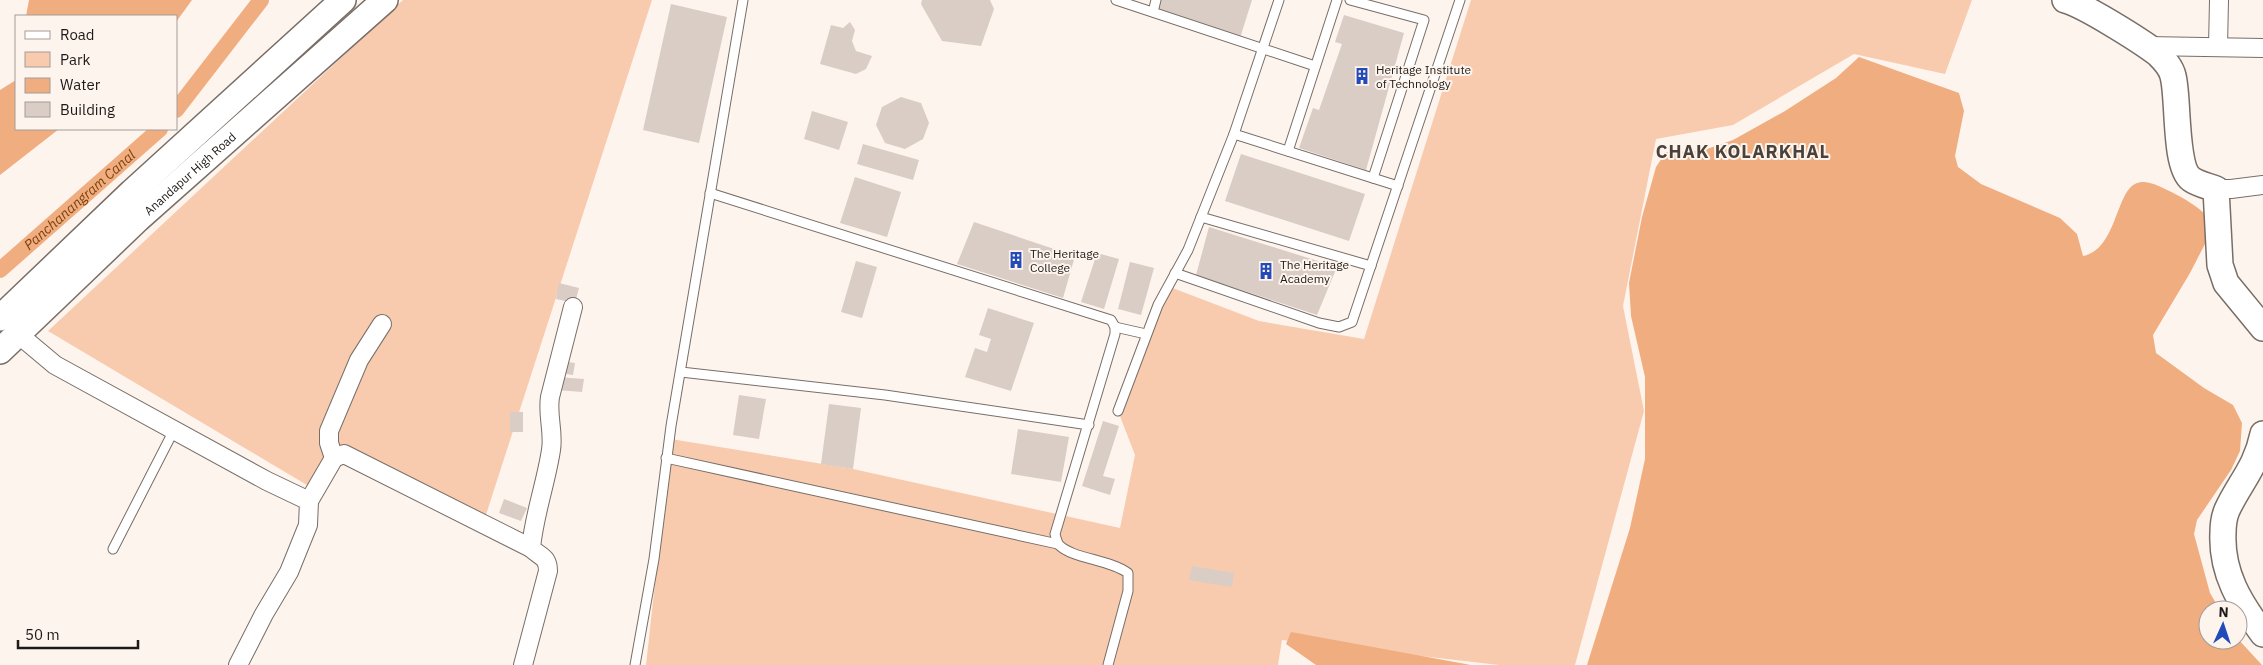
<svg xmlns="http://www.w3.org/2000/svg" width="2263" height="665" viewBox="0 0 2263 665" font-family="'IBM Plex Sans',sans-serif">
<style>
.green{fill:#f8cbae}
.water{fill:#f0ad80}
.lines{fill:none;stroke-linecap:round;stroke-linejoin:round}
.canal{stroke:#f0ad80;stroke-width:16}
.building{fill:#d9cdc5}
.lane-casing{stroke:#786e67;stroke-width:11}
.street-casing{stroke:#786e67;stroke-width:20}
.secondary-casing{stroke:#786e67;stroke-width:28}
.lane{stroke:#fff;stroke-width:9}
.street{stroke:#fff;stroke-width:18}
.secondary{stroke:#fff;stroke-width:25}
.labels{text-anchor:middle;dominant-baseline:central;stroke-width:4;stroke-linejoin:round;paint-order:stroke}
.poi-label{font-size:12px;fill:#1d1916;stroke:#fef4ee;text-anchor:start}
.street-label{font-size:12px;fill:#1d1916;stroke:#fef4ee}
.water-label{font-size:14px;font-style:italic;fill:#7d400b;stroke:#fef4ee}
.district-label{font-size:18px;font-weight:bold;letter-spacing:1px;fill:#4b413b;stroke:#fef4ee}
</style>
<rect width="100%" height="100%" fill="#fef4ee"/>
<!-- green -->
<g class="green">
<path d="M403,0H652L484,521L347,453L322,494L48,331Z"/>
<path d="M1471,0H1972L1945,74L1854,54L1733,125L1656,139L1623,306L1644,411L1575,665H1499L1282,640L1278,665H646L671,439L853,469L1120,528L1135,455L1118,411L1170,287L1259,321L1364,339Z"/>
</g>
<!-- water -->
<g class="water">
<path d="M29,0H192L176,22V16H26Z"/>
<path d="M1859,57L1959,93L1964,111L1955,156L1958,167L1981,184L2060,218L2077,234L2083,256C2116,250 2116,193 2135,184C2145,179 2156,185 2165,189C2180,196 2191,202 2204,213L2206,242L2190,273L2153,335L2156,353L2204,388L2233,405L2242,423L2240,451L2231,470L2197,520L2194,534L2210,593L2220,610H2208V640L2238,639L2262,665H1587L1630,528L1645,459V377L1631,316L1629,283L1642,217L1656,167L1666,152L1701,151L1733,140L1785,111L1836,78Z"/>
<path d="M16,80V129H59L0,175V90Z"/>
<path d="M1291,632L1471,665H1316L1286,644Z"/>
</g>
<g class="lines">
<!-- canal -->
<g class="canal">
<path d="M176,110L261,0"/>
<path id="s1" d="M0,270L160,129"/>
</g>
</g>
<!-- building -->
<g class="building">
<path d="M922,0H990L994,9L981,46L942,41L921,4Z"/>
<path d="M1160,0H1252L1240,38L1157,12Z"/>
<path d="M671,4L727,17L699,143L643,130Z"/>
<path d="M1344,15L1404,33L1366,170L1299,148L1313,108L1319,110L1342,44L1335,42Z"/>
<path d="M850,22L855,30L852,41L856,51L872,56L866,69L856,74L820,64L831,25L843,28Z"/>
<path d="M901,97L921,103L929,123L923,139L905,149L885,143L876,125L882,107Z"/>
<path d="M812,111L848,122L839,150L804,139Z"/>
<path d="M863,144L919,160L913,180L857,164Z"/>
<path d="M1241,154L1365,194L1349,241L1225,201Z"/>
<path d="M855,177L901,192L887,237L840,223Z"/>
<path d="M974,222L1075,256L1063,298L957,264Z"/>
<path d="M1209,227L1337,267L1317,315L1196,275Z"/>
<path d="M1097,253L1119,259L1104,309L1081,302Z"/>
<path d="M856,261L877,267L862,318L841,312Z"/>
<path d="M1130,262L1154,268L1141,315L1118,309Z"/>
<path d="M559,283L579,288L575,303L556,299Z"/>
<path d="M988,308L1034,323L1011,391L965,377L975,348L987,352L991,339L979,335Z"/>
<path d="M561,361L575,363L573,375L560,373Z"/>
<path d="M557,377L584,379L582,392L556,390Z"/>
<path d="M739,395L766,399L759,439L733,435Z"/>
<path d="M829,404L861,408L853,469L821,464Z"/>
<rect x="510" y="412" width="13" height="20"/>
<path d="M1103,421L1119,426L1103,476L1115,479L1110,495L1082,486Z"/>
<path d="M1018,429L1069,437L1061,482L1011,474Z"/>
<path d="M504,499L527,508L521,521L499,513Z"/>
<path d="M1192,566L1234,573L1232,587L1189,580Z"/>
</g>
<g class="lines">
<!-- lane casing -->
<g class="lane-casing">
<g id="lane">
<path d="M1116,0L1315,66"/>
<path d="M1350,0L1424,20L1373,178"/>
<path d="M1153,12L1156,0"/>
<path d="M1234,134L1398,186"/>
<path d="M1288,151L1337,0"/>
<path d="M710,193L1111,320L1115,327V334L1055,534C1056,538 1057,542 1059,545C1073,559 1109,559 1128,573V591L1108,665"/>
<path d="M1201,217L1371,266"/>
<path d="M1175,273L1319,323L1339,327L1352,322L1460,0"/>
<path d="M1115,327L1146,334"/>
<path d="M681,372L885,395L1089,425"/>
<path d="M1118,411L1158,305L1188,250L1234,134L1279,0"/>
<path d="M666,458L1058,544"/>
<path d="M113,549L174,430"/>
<path d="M635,665L654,559L671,426L743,0"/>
</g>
</g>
<!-- street casing -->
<g class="street-casing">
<g id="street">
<path d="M2146,46L2263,48"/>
<path d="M2218,47L2219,0"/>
<path d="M2216,189H2231L2263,185"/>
<path d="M18,334L55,365L267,481L309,501L308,525L289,572L264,614L238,665"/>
<path d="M334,458L329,443V431L359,360L382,324"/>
<path d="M309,501L334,458L344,454L531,548"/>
<path d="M523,665L548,571C548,556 540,557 531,548C534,515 546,483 551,450C554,432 547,415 550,397L573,307"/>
</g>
</g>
<!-- secondary casing -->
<g class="secondary-casing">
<g id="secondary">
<path d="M2065,0C2084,5 2141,41 2158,54C2164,60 2171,67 2173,76C2179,98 2174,166 2191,179C2198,184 2208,186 2216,189L2220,265L2226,283L2263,328"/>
<path d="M0,318L132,192L343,0"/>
<path id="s2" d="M0,351L138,219L385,0"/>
<path d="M2263,434C2256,468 2240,482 2227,510C2224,517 2223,526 2223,533C2221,573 2240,603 2263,634"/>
</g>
</g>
<!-- lane -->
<use href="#lane" class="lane"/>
<!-- street -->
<use href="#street" class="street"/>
<!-- secondary -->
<use href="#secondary" class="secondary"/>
</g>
<!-- icons -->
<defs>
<g id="building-bare" transform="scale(1.35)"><path d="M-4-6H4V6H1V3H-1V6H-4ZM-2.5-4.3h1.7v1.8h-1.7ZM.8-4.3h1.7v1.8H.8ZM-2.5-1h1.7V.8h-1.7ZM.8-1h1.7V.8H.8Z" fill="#224ab8" stroke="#fef4ee" stroke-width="2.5" paint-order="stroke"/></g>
</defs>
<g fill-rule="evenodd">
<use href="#building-bare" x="1362" y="76"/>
<use href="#building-bare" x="1016" y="260"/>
<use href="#building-bare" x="1266" y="271"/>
</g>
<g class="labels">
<!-- poi labels -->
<g class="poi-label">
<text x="1376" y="69">Heritage Institute<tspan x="1376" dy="14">of Technology</tspan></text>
<text x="1030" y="253">The Heritage<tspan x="1030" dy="14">College</tspan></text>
<text x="1280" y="264">The Heritage<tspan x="1280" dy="14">Academy</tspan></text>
</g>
<!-- street labels -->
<g class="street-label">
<text stroke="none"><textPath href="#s2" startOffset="260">Anandapur High Road</textPath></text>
</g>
<!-- water labels -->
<g class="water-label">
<text stroke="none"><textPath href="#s1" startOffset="106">Panchanangram Canal</textPath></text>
</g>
<!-- district labels -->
<g class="district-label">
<text x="1743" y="151">CHAK KOLARKHAL</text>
</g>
</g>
<!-- legend -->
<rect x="15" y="15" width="162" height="115" fill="#fef4ee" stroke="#a49c98"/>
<rect x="25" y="31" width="25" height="8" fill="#ffffff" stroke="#a49c98"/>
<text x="60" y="40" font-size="15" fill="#1d1916">Road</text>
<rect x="25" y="52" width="25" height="15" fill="#f8cbae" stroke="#a49c98"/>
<text x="60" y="65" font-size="15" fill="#1d1916">Park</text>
<rect x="25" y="78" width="25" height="15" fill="#f0ad80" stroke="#a49c98"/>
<text x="60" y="90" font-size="15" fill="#1d1916">Water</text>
<rect x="25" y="102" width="25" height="15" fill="#d9cdc5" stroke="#a49c98"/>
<text x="60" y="115" font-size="15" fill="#1d1916">Building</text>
<!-- north arrow -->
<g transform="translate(2223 625) rotate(3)"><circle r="24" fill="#fef4ee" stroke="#a49c98"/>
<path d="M0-4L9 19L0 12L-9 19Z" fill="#224ab8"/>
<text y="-8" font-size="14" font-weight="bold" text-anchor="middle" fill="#1d1916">N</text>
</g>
<!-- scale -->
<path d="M18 640v8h120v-8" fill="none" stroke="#1d1916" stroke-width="2.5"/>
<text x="25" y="640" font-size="15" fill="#1d1916" stroke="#fef4ee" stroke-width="4" paint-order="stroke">50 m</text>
</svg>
